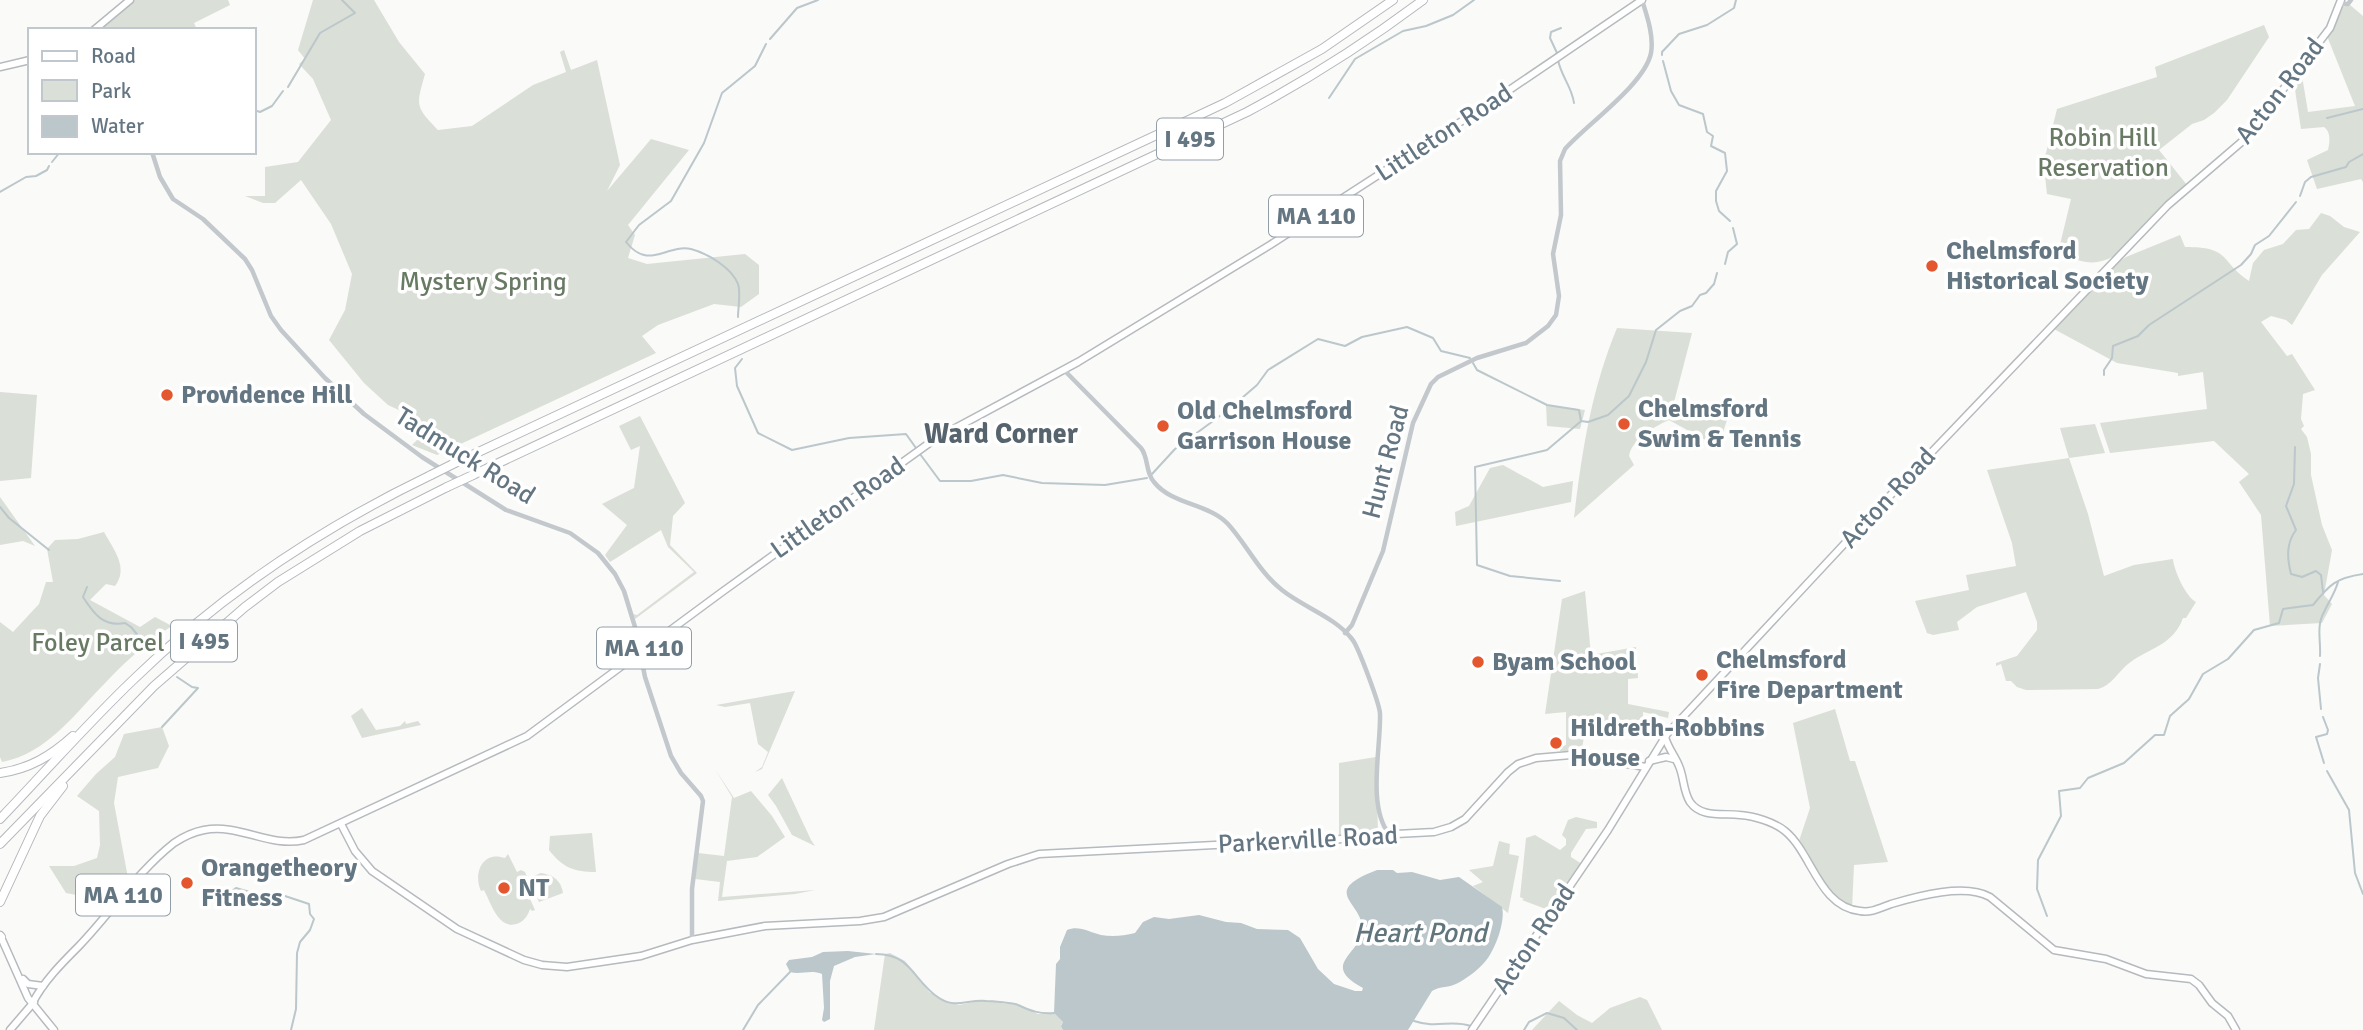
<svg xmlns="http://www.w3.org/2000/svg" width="2363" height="1030" viewBox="0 0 2363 1030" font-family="Signika,sans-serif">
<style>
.green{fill:#dadfd7}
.water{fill:#bbc7cb}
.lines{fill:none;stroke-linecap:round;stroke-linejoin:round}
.stream{stroke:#bbc7cb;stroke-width:2}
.major-casing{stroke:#b5babe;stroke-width:9}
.highway-casing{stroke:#b4b9bd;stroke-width:10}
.minor{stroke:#c3c8cc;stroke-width:4.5}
.major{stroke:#fff;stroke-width:6}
.highway{stroke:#fff;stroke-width:8}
.highway-bridge-casing{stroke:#b4b9bd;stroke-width:10;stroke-linecap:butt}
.highway-bridge{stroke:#fff;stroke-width:8}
.poi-dot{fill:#e4572e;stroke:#fff;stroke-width:2.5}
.labels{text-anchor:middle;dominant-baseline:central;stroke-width:7;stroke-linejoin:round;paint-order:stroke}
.shield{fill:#fff;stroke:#939fa8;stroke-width:2}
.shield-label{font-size:24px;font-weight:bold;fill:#657683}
.street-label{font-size:26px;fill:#657683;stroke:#fff}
.park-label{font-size:26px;fill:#687a64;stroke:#fff}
.poi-label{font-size:26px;font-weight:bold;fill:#657683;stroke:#fff;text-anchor:start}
.neighbourhood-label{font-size:28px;font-weight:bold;fill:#57646e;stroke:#fff}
.water-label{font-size:28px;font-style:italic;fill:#60757c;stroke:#fff}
</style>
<rect width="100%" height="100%" fill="#fafaf8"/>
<!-- green -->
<g class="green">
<path d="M133,0H228L230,5L194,23L197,30H98Z"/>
<path d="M313,0H374L399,42L425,74C416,106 415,106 438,130L472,126L533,85L566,72L560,52L564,50L571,70L597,60L620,165L607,191L651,139L689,150L628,225L635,235L628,258L647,264L745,254L759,265V294L741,307L714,304L658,325L642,336L656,353L437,455L412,445L418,439L403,412L388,405L364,383L329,340L345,310L352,274L331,224L301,180L275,203H263L245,196H265V167L298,162L331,120L313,79L299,64L305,59L298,50Z"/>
<path d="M2350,5L2363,16V182L2361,179L2317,189L2307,160L2328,150C2330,142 2331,132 2324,127L2301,129L2294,83L2301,70L2308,112L2355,106L2327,36L2337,21L2343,7Z"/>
<path d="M2264,25L2269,37L2227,100L2214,113L2204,120L2192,124L2159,150L2187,185L2114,256C2092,268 2081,261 2058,253L2071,199L2047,194L2043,157L2046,153L2057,109L2157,77L2155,67Z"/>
<path d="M2321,213L2330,216L2344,227L2360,232L2322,275L2292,325L2286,320L2271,316L2261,322L2287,356L2292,354L2315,390L2303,394L2301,419L2304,426L2301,429L2307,437L2311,454V475L2322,525L2332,550L2324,595L2332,604L2322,623L2270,626L2261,515L2239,482L2249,474L2214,441L2110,453L2100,423L2207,409L2203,372L2178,376V373L2117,363L2052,328L2117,263L2126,257L2180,235L2185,247C2232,247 2219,261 2249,281L2253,263L2264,250L2283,244L2296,230L2309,229Z"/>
<path d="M1617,328L1692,333L1673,406L1727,420L1718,447L1669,420C1655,426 1631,440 1629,456L1634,465L1574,518C1582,451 1591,391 1617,328Z"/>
<path d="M0,392L37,395L31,478L0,481Z"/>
<path d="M1546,405L1585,410L1580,429L1547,426Z"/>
<path d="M640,416L685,503L673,516L670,545L697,573L635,619L633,614L637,615L694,572L668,547L661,530L610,562L605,555L627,525L602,504L634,488L640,446L631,450L619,426Z"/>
<path d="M2095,424L2105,453L2069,458L2088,514L2104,576L2134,565L2173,559C2174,571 2186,597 2196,602L2186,618H2183C2173,646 2148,648 2128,664C2117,673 2112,685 2098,689L2026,690L2017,687L2011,681H2006L2001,664L1996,666V663L2017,656L2037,630V622L2026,592L1977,607L1957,622L1959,630L1933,635L1927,633L1915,601L1969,590L1966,575L2016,566L2012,543L1987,470L2069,458L2060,428Z"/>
<path d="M1503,465L1543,487L1573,481L1571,502L1456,526L1455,512L1469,506L1490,468Z"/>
<path d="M0,497L35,546L23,541L0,545Z"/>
<path d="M104,532C114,550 129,568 115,586L106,584L90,600L140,627L155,617L172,626C148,641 126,661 107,681C76,712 47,754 2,762L0,757V622L13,632L39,604L46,582H53L47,549L55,540L78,539Z"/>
<path d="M1585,591L1591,655L1636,647L1638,678L1628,679V704L1669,712L1668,718L1643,712L1642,733L1584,737L1581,754L1560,751V747L1566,745V712L1545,714L1562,599Z"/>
<path d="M795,691L762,769L755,772L762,767L768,752L758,744L750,703L725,707L716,705Z"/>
<path d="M362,708L376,730L400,726L405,721L406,724L418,721L421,725L362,738L351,716Z"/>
<path d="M1835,709L1850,761H1855L1888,862L1854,865L1852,909L1831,894L1798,844L1810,808L1793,723Z"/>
<path d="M162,727L169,746L158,768L118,777L114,803L128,878L107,901L66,893L49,866H74L97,858L100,845L99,811L77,796L96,774L115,757L124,734Z"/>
<path d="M1376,757L1378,832L1339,836V763Z"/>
<path d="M715,769L734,798L751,791L772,816L785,837L757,857L727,861L722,897L815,890L795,894L718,901L720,882L695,879L698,853L724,856L732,797Z"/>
<path d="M782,778L811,840L815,846L792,835L776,806L768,795Z"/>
<path d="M1576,817L1597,822V828L1586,829L1571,853V857L1582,864L1551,911L1522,900L1524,899L1520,897L1526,838L1535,835L1560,850L1566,845V839L1562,835L1568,820Z"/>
<path d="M592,833L596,872C574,872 563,868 549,850L550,836Z"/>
<path d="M1499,841L1510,844L1509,854L1519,856L1508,913L1473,886L1483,882L1469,870L1493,866Z"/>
<path d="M508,854L517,872L521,870L525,872L531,887L526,890L535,910L532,911L530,909C528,915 525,920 519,923C499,932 491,903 484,890L481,891C473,874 482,850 505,858Z"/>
<path d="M541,873C554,875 561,881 563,893L539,902L529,878Z"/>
<path d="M890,953L905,961L929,992L949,1002L959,1005L983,1000L1007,1004L1016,1003L1038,1014L1054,1013L1063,1022L1061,1025L1063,1030H874L885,954Z"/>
<path d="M1640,997L1647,1000L1662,1030H1532L1559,1001L1577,1015L1592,1023L1610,1008Z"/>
</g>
<!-- water -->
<g class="water">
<path d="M1377,870H1393L1397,873L1412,872L1440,880L1459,877L1502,907C1506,923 1493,957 1480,967C1474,973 1465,979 1458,983C1449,988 1440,986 1432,991L1408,1030H1063L1061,1026L1063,1022L1054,1013L1056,964L1060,959V947L1067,930C1079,925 1089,932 1101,935C1112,937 1123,936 1135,933L1143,922L1154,917L1169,919L1199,915L1226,922L1241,923L1257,929L1288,930L1300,938L1318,969L1334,984L1355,991H1362L1363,988C1320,965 1359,955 1362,931C1365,902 1317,893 1377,870Z"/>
<path d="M848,951L876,954L855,957L834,966L830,981V1019L824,1022L822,1020L824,1008L822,974C811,969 801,975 790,972L786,964L789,960L812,957L823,952Z"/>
</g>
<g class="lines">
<!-- stream -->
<g class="stream">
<path d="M770,39L797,8L818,0"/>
<path d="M1557,53L1550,38L1551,32L1561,28"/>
<path d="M1662,55V52L1679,34L1707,25L1734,8L1736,0"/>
<path d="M1558,60C1561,76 1572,87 1574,103"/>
<path d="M1663,61L1671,91L1679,105L1703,114L1707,132L1713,136L1711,146L1725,153L1727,171L1716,191V201L1719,211L1730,221"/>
<path d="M288,87L320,33L355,13L342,0"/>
<path d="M1329,98L1355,59L1403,31L1426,26L1453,15L1474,0"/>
<path d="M254,110L260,112L272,106L283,91"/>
<path d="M2327,118L2363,109"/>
<path d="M52,162L60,152"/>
<path d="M0,192L26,177L36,176L47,170L49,166"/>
<path d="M2300,196L2305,182L2311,177L2346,167L2349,162L2363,154"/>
<path d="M1725,264L1728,252L1737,244L1733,228"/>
<path d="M738,317C738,308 741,293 738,284C732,268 707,253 691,249C666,244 649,271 626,242L639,225L671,201L704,143L722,93L755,66L766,44"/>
<path d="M742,359L735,368L737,386L758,433L792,450L849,438L906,434L916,448"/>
<path d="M1473,363L1477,370L1547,405L1579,410L1581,421L1588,422L1608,415L1629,396L1646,362L1656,330L1680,311L1692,306L1700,295L1706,293L1714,284L1717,273"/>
<path d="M2104,375V370L2112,358L2113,346L2138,336L2149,325L2241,265L2251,254L2255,245L2269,236L2296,202"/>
<path d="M2295,447L2294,484L2286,506L2296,530C2286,543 2287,558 2291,574L2302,577L2316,571L2321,575L2323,592"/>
<path d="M920,454L940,481H971L1003,475L1042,483L1105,485L1147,478"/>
<path d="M1152,474L1175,449L1228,410L1257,385L1268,370L1318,339L1345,346L1362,337L1407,327L1433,338L1441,351L1470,358"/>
<path d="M0,507L9,518L49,550"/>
<path d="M1560,581L1510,576L1477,565L1475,467L1547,450L1580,422"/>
<path d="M87,587L83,597C94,614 103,627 125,623L131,627L145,644"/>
<path d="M2320,656C2321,641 2316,626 2324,612C2329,601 2335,593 2338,582"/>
<path d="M2320,664L2318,678L2321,709"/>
<path d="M2323,717L2328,730L2327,734L2316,737L2324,763"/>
<path d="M162,727L198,688L192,687L177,677"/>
<path d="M2327,771L2349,810L2355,873L2363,894"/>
<path d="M232,891L236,888L257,894"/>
<path d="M261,894L285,896L309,904L310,914L314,919L310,930L300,942L297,953L296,1009L291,1030"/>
<path d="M2047,916L2037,889L2038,860L2061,816L2059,791L2080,788L2088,778L2124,763L2155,735H2164L2170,716L2189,699L2203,674L2228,659L2254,630L2279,623L2283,609L2313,605C2330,584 2336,578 2363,574"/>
<path d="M876,954C912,954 913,981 939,998C955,1009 969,999 986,1001C991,1001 1015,1003 1018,1005C1031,1011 1039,1014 1054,1013"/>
<path d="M1414,1021C1438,1029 1450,1019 1471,1026"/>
<path d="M743,1030L758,1005L790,972"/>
<path d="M1524,1030L1529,1022L1547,1013L1564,1018L1577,1030"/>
</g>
<!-- major casing -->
<g class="major-casing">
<g id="major">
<path d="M94,30L130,0"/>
<path d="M0,67L30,60"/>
<path d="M1665,737C1668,748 1675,756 1679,766C1684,777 1683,791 1690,802C1701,818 1723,813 1740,815C1754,816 1774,822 1785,831C1812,853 1819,907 1860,911C1871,913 1880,908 1891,904C1918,896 1965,883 1990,897L2054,950L2106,959L2146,974L2191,979L2199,985L2212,1003L2228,1016L2236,1030"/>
<path d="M1649,761L1666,757L1674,759"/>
<path d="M341,824L355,851L372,871L457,929L524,960L542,965L567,967L641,956L692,940L765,926L860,921L884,917L1008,864L1039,854L1234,844H1297L1377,835L1434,832L1451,827L1465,819L1508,772L1518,764L1536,758L1571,755L1646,767"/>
<path d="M0,935L28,998L54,1030"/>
<path d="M23,979L28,984L43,986"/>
<path d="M32,1004C43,982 62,963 79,946C111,913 137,872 174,843C183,837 193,832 204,830C239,823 269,848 304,840L527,736L722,592L935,439L1078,362L1270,245L1499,97L1642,0"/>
<path d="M10,1030L34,1002"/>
<path d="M1472,1030L1608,830L1667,734L1861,526L2168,205L2245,139L2330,28L2341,0"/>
</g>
</g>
<!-- highway casing -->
<g class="highway-casing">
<g id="highway">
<path d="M455,463L1225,103L1322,49L1393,0"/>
<path d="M473,475L1247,112C1309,79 1367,42 1423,0"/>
<path d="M0,773C29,769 51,756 73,736"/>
<path d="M0,819C44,773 87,724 133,680C220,595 321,528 431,475"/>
<path d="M0,844L154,686L245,607L278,582L360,531L447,487"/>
<path d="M0,902L40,816L63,786"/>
<path d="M0,936L1,937"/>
</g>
</g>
<!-- minor -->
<g class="minor">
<path d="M2341,4H2348L2351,0"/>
<path d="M152,152L160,177L173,199L203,219L245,259L252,270L271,316L281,330L325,378L364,414L422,457L506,510L570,533L598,553L615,574L624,591L635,627L645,677L671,756L681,773L701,796L703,801L692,889V940"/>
<path d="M1064,370L1141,448C1149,458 1145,472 1154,482C1172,505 1208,503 1228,524C1247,545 1259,572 1282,590C1303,607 1335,617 1352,639C1358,646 1380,705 1380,714C1381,748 1367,806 1389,834"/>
<path d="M1345,633L1352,625L1383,551L1413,423L1431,384L1438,377L1477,358L1526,343L1548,326L1556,315L1559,296L1553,254L1561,215L1560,161L1565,149C1586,125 1645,84 1651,53C1654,36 1647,16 1642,0"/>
</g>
<!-- major -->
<use href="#major" class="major"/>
<!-- highway -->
<use href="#highway" class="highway"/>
<!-- highway-bridge casing -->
<g class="highway-bridge-casing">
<g id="highway-bridge">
<path d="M431,475L455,463"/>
<path d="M447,487L473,475"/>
</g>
</g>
<!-- highway-bridge -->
<use href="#highway-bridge" class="highway-bridge"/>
</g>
<!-- markers -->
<g class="poi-dot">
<circle cx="1932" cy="266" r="7"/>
<circle cx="167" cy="395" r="7"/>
<circle cx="1624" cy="424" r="7"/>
<circle cx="1163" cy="426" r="7"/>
<circle cx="1478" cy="662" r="7"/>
<circle cx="1702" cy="675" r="7"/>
<circle cx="1556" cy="743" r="7"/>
<circle cx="187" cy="883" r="7"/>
<circle cx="504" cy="888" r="7"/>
</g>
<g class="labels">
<!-- shield labels -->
<g class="shield">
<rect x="1157" y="118.5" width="66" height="41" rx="5"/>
<rect x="1269" y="195.5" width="94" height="41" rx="5"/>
<rect x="171" y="620.5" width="66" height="41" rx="5"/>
<rect x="597" y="627.5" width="94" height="41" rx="5"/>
<rect x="76" y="874.5" width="94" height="41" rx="5"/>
</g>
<g class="shield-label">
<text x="1190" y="139">I 495</text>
<text x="1316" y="216">MA 110</text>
<text x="204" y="641">I 495</text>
<text x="644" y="648">MA 110</text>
<text x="123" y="895">MA 110</text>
</g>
<!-- street labels -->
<g class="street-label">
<text transform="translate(2280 91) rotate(-52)">Acton Road</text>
<text transform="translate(1444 133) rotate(-33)">Littleton Road</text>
<text transform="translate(465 456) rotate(32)">Tadmuck Road</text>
<text transform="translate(1386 462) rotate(-75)">Hunt Road</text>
<text transform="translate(1888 498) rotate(-47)">Acton Road</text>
<text transform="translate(838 508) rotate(-35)">Littleton Road</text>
<text transform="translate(1308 840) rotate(-3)">Parkerville Road</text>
<text transform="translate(1534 939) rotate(-56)">Acton Road</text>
</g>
<!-- park labels -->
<g class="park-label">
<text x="2103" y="138">Robin Hill<tspan x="2103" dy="30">Reservation</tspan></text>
<text x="483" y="282">Mystery Spring</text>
<text x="98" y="643">Foley Parcel</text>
</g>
<!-- poi labels -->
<g class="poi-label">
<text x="1946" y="251">Chelmsford<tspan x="1946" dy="30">Historical Society</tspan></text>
<text x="181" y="395">Providence Hill</text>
<text x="1638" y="409">Chelmsford<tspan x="1638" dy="30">Swim &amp; Tennis</tspan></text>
<text x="1177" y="411">Old Chelmsford<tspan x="1177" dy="30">Garrison House</tspan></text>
<text x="1716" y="660">Chelmsford<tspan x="1716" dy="30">Fire Department</tspan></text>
<text x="1492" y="662">Byam School</text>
<text x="1570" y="728">Hildreth-Robbins<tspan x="1570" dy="30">House</tspan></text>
<text x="201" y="868">Orangetheory<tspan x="201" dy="30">Fitness</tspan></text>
<text x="518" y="888">NT</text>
</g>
<!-- neighbourhood labels -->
<g class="neighbourhood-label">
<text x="1001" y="434">Ward Corner</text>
</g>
<!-- water labels -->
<g class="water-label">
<text x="1420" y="933">Heart Pond</text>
</g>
</g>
<!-- legend -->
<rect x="28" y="28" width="228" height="126" fill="#ffffff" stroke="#c1c8cd" stroke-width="2"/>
<rect x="42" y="51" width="35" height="10" fill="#ffffff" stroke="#c1c8cd" stroke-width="2"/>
<text x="91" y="63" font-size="21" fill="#657683">Road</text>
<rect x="42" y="80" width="35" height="21" fill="#dadfd7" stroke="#c1c8cd" stroke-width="2"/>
<text x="91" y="98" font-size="21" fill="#657683">Park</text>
<rect x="42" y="116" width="35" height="21" fill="#bbc7cb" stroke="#c1c8cd" stroke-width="2"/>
<text x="91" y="133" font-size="21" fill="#657683">Water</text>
</svg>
